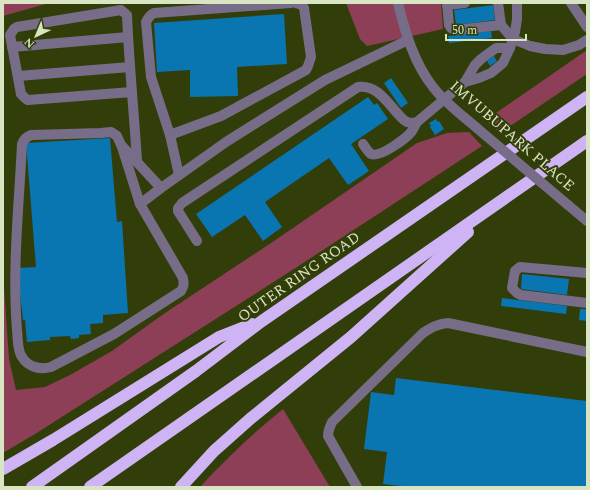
<svg xmlns="http://www.w3.org/2000/svg" width="590" height="490" viewBox="0 0 590 490" font-family="Spectral,serif">
<style>
.green{fill:#8d3f57}
.building{fill:#0975b1}
.lines{fill:none;stroke-linecap:round;stroke-linejoin:round}
.minor{stroke:#786d88;stroke-width:10}
.highway{stroke:#ceb4f5;stroke-width:12}
.minor-bridge{stroke:#786d88;stroke-width:10}
.labels{text-anchor:middle;dominant-baseline:central;stroke-width:4;stroke-linejoin:round;paint-order:stroke}
.street-label{font-size:15px;fill:#d9e4c2;stroke:#323e09}
</style>
<rect width="100%" height="100%" fill="#323e09"/>
<!-- green -->
<g class="green">
<path d="M3,3H49L3,16Z"/>
<path d="M346,3H441L443,29L367,46L360,39Z"/>
<path d="M587,50V74L500,133L486,120Z"/>
<path d="M469,132L482,146L297,267L35,434L3,453V273L9,359L16,390L45,387L70,375L112,351L165,313L274,241L417,143L447,133Z"/>
<path d="M283,409L330,487H200C226,459 253,433 283,409Z"/>
</g>
<!-- building -->
<g class="building">
<path d="M493,5L495,20L456,25L454,10Z"/>
<path d="M284,14L287,64L237,67L238,96L190,97V70L157,72L154,23Z"/>
<path d="M491,31L492,38L449,43L448,36Z"/>
<path d="M494,56L497,61L490,66L487,61Z"/>
<path d="M391,78L408,103L401,108L384,83Z"/>
<path d="M368,97L374,105L377,103L388,119L351,144L369,171L348,185L329,158L265,202L282,227L263,241L245,215L212,237L196,214Z"/>
<path d="M436,119L438,122L439,121L444,129L435,135L430,127L431,126L429,123Z"/>
<path d="M110,138L117,222L122,221L128,313L103,315V323L90,324L91,334L79,335V338L71,339L70,336L50,337V340L27,342L25,320H23L17,268L36,267L26,143Z"/>
<path d="M522,274L569,279L567,295L521,289Z"/>
<path d="M502,298L567,306L566,314L501,306Z"/>
<path d="M580,309H587V321L579,320Z"/>
<path d="M396,378L587,401V487H410L383,484L387,452L364,449L371,392L394,395Z"/>
</g>
<g class="lines">
<!-- minor -->
<g class="minor">
<path d="M398,3C405,32 414,63 433,87C445,103 463,116 478,129"/>
<path d="M447,3L449,25L451,28L456,30L501,25"/>
<path d="M498,3L501,25L513,39L530,46L545,49L563,50L579,45L587,40"/>
<path d="M571,3L587,27"/>
<path d="M447,5L465,3"/>
<path d="M12,47L128,37"/>
<path d="M18,76L130,67"/>
<path d="M465,82L475,65L481,59L496,48H510"/>
<path d="M132,92L28,100L26,99L21,94L10,35L14,29L17,27L121,10L127,15C129,64 134,112 137,161"/>
<path d="M170,135L221,116L306,70L308,66L311,57L304,8L302,5L296,3"/>
<path d="M363,144C365,147 368,152 371,154C380,158 407,138 412,131C414,128 415,125 417,122"/>
<path d="M122,147L140,204"/>
<path d="M179,175L170,135L151,77L146,22C148,18 150,15 154,13L291,3"/>
<path d="M161,188L121,145L117,136L111,132L101,133L31,135C26,137 24,139 22,144C19,206 12,268 17,330C18,338 17,350 22,357C28,367 40,370 51,367L114,334L181,291C184,286 184,284 183,278L140,204L161,188L226,142L325,80L408,40"/>
<path d="M568,205L587,221"/>
<path d="M197,241L178,211V208L182,203L358,87C377,85 386,101 398,114C401,117 403,120 407,122C410,123 414,123 417,122L465,82L479,78L491,73L503,63L510,48L515,32L517,19V3"/>
<path d="M587,273L520,267L515,271L512,288L517,293L521,295L587,303"/>
<path d="M357,487L328,436C328,430 330,427 332,422L423,333C432,327 438,324 448,323L587,352"/>
</g>
<!-- highway -->
<g class="highway">
<path d="M3,469L53,440L219,337L252,324"/>
<path d="M32,487L196,371L262,321L587,97"/>
<path d="M90,487L587,141"/>
<path d="M181,487L214,451L250,419L351,337L468,232"/>
</g>
<!-- minor-bridge -->
<path class="minor-bridge" d="M478,129L568,205"/>
</g>
<g class="labels">
<!-- street labels -->
<g class="street-label">
<text transform="translate(512 136) rotate(41)">IMVUBUPARK PLACE</text>
<text transform="translate(299 277) rotate(-35)">OUTER RING ROAD</text>
</g>
</g>
<!-- border -->
<rect width="590" height="490" fill="none" stroke="#d9e4c2" stroke-width="8"/>
<!-- north arrow -->
<g transform="translate(36 36) rotate(224)" stroke="#323e09" stroke-width="3" paint-order="stroke">
<path d="M0-3L7 15L0 10L-7 15Z" fill="#d9e4c2"/>
<text y="-6" font-size="11" font-weight="bold" text-anchor="middle" fill="#d9e4c2">N</text>
</g>
<!-- scale -->
<path d="M446 34v6h80v-6" fill="none" stroke="#d9e4c2" stroke-width="2"/>
<text x="452" y="34" font-size="12" fill="#d9e4c2" stroke="#323e09" stroke-width="3" paint-order="stroke">50 m</text>
</svg>
